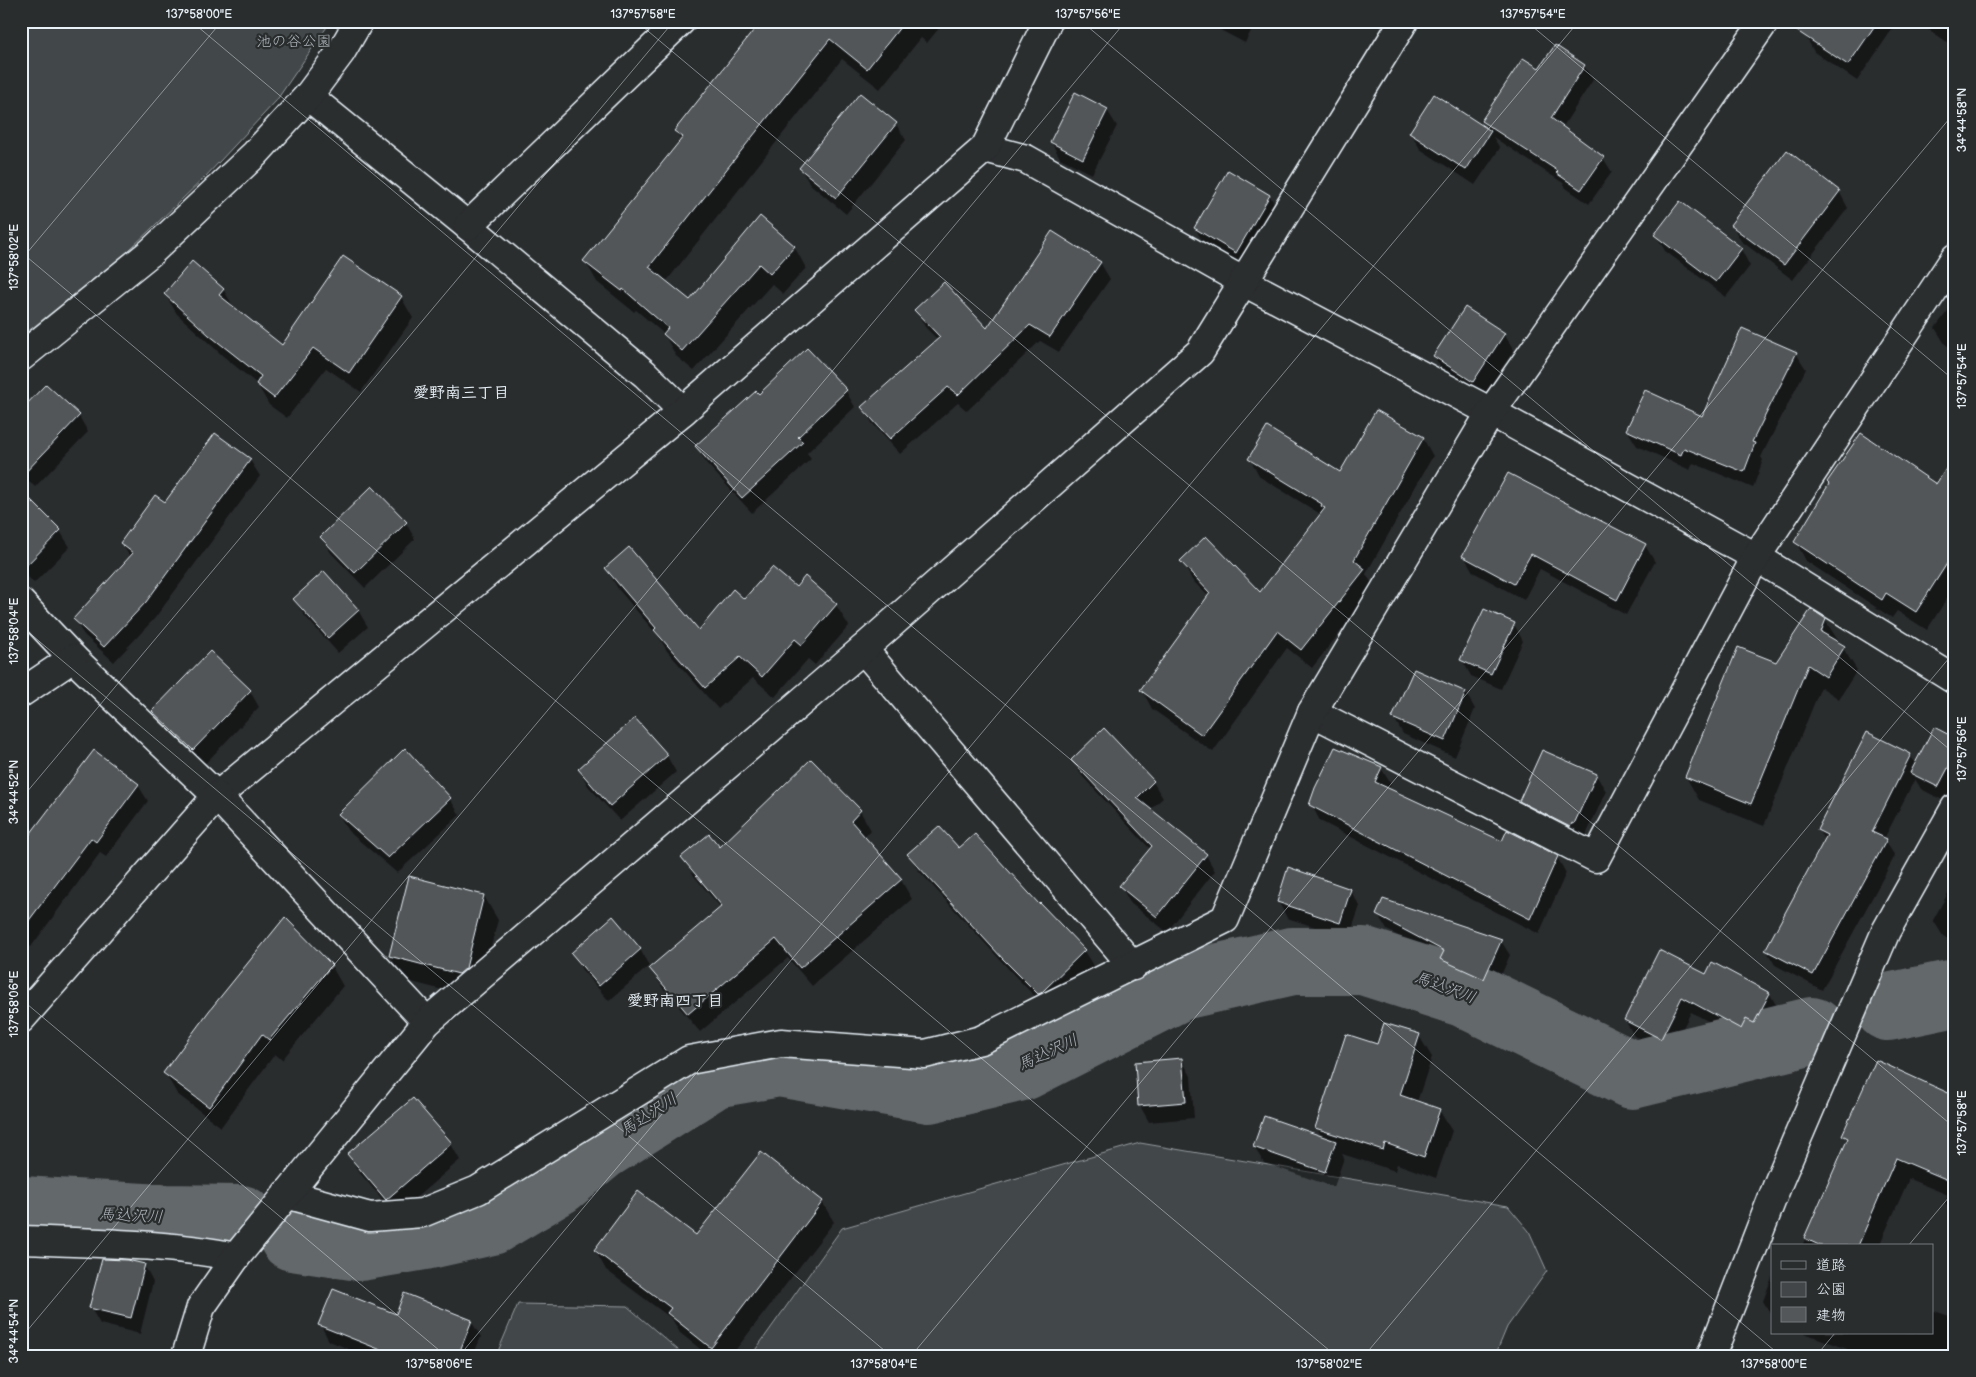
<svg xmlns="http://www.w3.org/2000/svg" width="1976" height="1377" viewBox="0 0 1976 1377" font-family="'Balsamiq Sans','Klee One',sans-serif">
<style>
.green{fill:#424648;stroke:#959ca0}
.shadow{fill:#0007}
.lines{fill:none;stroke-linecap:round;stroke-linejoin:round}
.river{stroke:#63686b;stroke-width:68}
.building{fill:#535759;stroke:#e8f1f8}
.minor-casing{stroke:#e8f1f8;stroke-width:31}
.tertiary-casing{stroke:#e8f1f8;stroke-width:31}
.minor{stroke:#2a2d2e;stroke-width:28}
.tertiary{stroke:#2a2d2e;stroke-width:28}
.ticks{fill:none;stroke:#e8f1f8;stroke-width:1;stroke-opacity:0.45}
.labels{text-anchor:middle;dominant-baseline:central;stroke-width:4.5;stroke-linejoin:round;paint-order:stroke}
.park-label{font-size:15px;fill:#aeb5ba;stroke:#2a2d2e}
.neighbourhood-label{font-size:16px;font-weight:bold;fill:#e8f1f8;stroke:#2a2d2e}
.water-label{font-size:16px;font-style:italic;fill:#acb3b9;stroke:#2a2d2e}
.neatline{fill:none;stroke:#e8f1f8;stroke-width:2}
.ticks-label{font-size:12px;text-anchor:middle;fill:#e8f1f8}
</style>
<rect width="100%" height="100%" fill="#2a2d2e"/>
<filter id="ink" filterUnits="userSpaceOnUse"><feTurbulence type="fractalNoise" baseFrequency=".02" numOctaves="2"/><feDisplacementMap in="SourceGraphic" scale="10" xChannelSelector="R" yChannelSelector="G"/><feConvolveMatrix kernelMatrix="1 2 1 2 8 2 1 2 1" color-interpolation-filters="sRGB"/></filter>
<g filter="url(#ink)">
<!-- green -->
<g class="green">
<path d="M21,21H331L276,101L206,176L127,252L21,337Z"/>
<path d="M1140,1143L1508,1206L1529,1231L1547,1271L1507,1327L1495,1356H751L842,1228Z"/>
<path d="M518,1304L627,1306L685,1356H496Z"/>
</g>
<!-- shadow -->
<g class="shadow">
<path d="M762,21H945L927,43L921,38L880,89L842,59L666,282L691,302L760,217L794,246L806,268L783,294L772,284L694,371L676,356L664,334L636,310L634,312L597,282L585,261L682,141L676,131Z"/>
<path d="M1203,21H1256L1245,43Z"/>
<path d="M1668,21H1678L1674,26Z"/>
<path d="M1814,21H1898L1857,81L1814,52L1805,35Z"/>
<path d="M1916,21H1955V36L1950,44Z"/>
<path d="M1584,66L1593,80L1562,128L1603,158L1612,172L1589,204L1566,188L1563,183L1493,137L1500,148L1475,185L1420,149L1411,133L1488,130L1483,121L1540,70Z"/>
<path d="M860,95L896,124L906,140L846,214L810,184L800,168Z"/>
<path d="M1107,110L1117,126L1092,174L1060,158L1051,142Z"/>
<path d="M1839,191L1848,208L1793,280L1741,241L1732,225Z"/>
<path d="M1270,196L1279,212L1246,268L1204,244L1195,228Z"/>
<path d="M1656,235L1741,249L1750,266L1726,297L1665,251Z"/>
<path d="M1100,262L1110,279L1059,352L1040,341L967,411L958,403L900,454L872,423L863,407L938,340L925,327L916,311L987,330Z"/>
<path d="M223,289L235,309L282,347L401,297L413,318L361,392L326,368L287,418L269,405L257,384L223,356L177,314L165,294Z"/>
<path d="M1955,301V351L1945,344L1935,328Z"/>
<path d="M1504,334L1514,350L1482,398L1444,373L1434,356Z"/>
<path d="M1796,353L1806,369L1761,457L1763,460L1753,488L1693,463L1690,470L1637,446L1627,430L1702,417Z"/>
<path d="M846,391L855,407L807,453L811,459L752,513L706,463L697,447L759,396Z"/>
<path d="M79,416L88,432L35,487L21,474Z"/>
<path d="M216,435L250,460L260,476L155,618L114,662L84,635L74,619L130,557L122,544L166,504Z"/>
<path d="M1423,438L1433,456L1366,574L1375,588L1312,668L1287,648L1213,752L1152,709L1142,690L1209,597L1192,580L1182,561L1260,594L1322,515L1260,477L1250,459L1341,474Z"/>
<path d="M1955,457V586L1927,630L1897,611L1892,618L1806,561L1796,542L1936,486Z"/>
<path d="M1508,475L1645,545L1655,562L1626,615L1540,569L1524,600L1473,572L1464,556Z"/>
<path d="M27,498L60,531L70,547L34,583L21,570Z"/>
<path d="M406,523L415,539L365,588L331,553L321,537Z"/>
<path d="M606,568L699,632L745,601L796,589L805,578L836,605L849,626L815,665L808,659L775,697L753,678L718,709L667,651L659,637L618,589Z"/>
<path d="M324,573L358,610L368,627L338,653L304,615L294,599Z"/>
<path d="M1825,620L1857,670L1839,699L1821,687L1764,826L1699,800L1686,777L1776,664Z"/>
<path d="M1514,624L1523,641L1501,689L1471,676L1462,660Z"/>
<path d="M21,662L27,673L21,677Z"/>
<path d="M250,691L259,707L203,766L163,728L154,712Z"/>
<path d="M1466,693L1475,709L1455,757L1403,734L1394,718Z"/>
<path d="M635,720L667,756L676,772L620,821L588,786L579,769Z"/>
<path d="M1104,730L1153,782L1163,798L1150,810L1206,855L1215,871L1167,932L1130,903L1121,886L1150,849L1082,776L1072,760Z"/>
<path d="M1955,739V789L1948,803L1921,789L1915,779L1884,839L1895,856L1822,990L1775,965L1766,950L1825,841L1818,830L1910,755L1916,765Z"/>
<path d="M405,750L450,799L460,815L397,873L348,831L339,815Z"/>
<path d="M811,761L860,811L871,830L864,838L901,880L912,899L812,986L788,958L700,1032L662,987L651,968L721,908L694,876L683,857L720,849Z"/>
<path d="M1381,768L1391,784L1388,790L1502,843L1557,857L1566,873L1539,934L1320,821L1311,804Z"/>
<path d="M1596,775L1606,791L1584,840L1530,817L1521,801Z"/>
<path d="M138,785L148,801L106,857L100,853L31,947L21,940V843L24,845Z"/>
<path d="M959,850L1039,906L1040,905L1084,951L1094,967L1050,1009L1048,1010L1013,974L918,870L909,854Z"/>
<path d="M1952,886L1955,887V943L1943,936L1933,920Z"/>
<path d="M1350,890L1360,906L1349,938L1287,918L1278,901Z"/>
<path d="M484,896L498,920L479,993L473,998L404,980L390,956Z"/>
<path d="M1378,915L1501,941L1510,955L1493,994L1450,974L1441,959L1387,930Z"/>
<path d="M640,949L649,966L609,1001L582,970L573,954Z"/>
<path d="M1713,963L1770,994L1779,1010L1764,1039L1755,1034L1750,1044L1691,1012L1670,1054L1634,1036L1625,1020L1706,975Z"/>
<path d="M331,965L343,986L282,1060L275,1054L221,1127L177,1094L165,1073Z"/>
<path d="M1419,1036L1432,1057L1417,1102L1439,1110L1452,1131L1436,1178L1397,1164L1395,1171L1342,1154L1344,1158L1334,1187L1264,1163L1254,1147L1322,1137L1317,1128L1378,1046Z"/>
<path d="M1182,1060L1191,1076L1194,1118L1149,1122L1140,1106Z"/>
<path d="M1955,1094V1220L1945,1203L1948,1195L1909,1179L1879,1246H1802L1848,1142L1844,1135L1954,1096Z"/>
<path d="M451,1144L460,1160L396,1215L358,1171L349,1155Z"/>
<path d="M761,1154L822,1202L834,1222L731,1356H709L680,1333L672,1319L606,1270L595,1250L697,1237Z"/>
<path d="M144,1265L153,1282L140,1334L100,1324L90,1307Z"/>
<path d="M1772,1277V1317L1763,1301Z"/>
<path d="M1932,1310L1955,1318V1356H1866L1804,1333H1932Z"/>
<path d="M396,1316L471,1321L481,1337L473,1356H366L329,1341L320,1324Z"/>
</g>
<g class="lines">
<!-- river -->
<g class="river">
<path d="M1888,1007L1955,993"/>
<path d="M21,1210L161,1218L241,1219"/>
<path d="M293,1237L360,1247L424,1236L491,1221L558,1181L601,1146L714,1074L779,1063L929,1089L1022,1067L1181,986L1292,961H1364L1464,993L1632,1075L1812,1031"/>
</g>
</g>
<!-- building -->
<g class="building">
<path d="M761,21H905L867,69L830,39L649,267L690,300L760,216L795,246L770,274L759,264L682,351L663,334L668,328L623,289L622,291L583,261L683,137L674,131Z"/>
<path d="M1782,21H1878L1848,65Z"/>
<path d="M1555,45L1585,65L1551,118L1604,157L1581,190L1556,173L1558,171L1481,121L1523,58L1539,68Z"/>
<path d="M1075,92L1108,109L1083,159L1050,142Z"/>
<path d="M860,93L897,123L836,198L799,168Z"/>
<path d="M1434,94L1491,131L1466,170L1409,133Z"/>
<path d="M1787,150L1840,191L1784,265L1730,225Z"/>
<path d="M1228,170L1270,195L1236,253L1194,228Z"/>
<path d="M1680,201L1742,248L1716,282L1654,235Z"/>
<path d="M1052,231L1101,262L1050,337L1030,325L958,395L948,387L890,439L861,407L940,337L914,310L944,282L987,328Z"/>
<path d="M343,256L402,296L349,373L313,348L274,398L256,384L261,376L209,335L164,294L192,261L224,289L219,295L282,345Z"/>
<path d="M1465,307L1505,333L1473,382L1433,356Z"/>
<path d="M1742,328L1797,352L1752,442L1755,443L1744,472L1684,448L1681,455L1626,430L1645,390L1702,416Z"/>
<path d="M807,348L847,390L798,437L803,442L742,498L695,446L756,391L759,394Z"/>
<path d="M46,384L80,415L21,477V410Z"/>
<path d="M1376,410L1424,437L1354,560L1365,569L1301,650L1277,631L1202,735L1140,690L1210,593L1180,561L1206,536L1260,592L1325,508L1321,506L1322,504L1248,459L1267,427L1340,472Z"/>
<path d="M215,433L251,459L146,602L104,647L73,619L133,553L120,543L155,495L165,502Z"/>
<path d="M1861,433L1936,484L1955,455V551L1916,612L1886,593L1882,600L1794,542L1829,484L1827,482Z"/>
<path d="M1508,473L1646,544L1617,600L1531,554L1514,584L1462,556Z"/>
<path d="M372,486L407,522L355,573L320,537Z"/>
<path d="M21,490L61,530L21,571Z"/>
<path d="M629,547L699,630L733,589L744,599L772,567L796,587L805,576L837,604L802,645L795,639L762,677L740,657L705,688L654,630L656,628L605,568Z"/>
<path d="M324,571L359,610L328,638L293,599Z"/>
<path d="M1484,609L1515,623L1491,674L1460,660Z"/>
<path d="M1811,609L1826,619L1821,632L1845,646L1826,677L1808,665L1751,804L1685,777L1738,647L1776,662Z"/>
<path d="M210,651L251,690L193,750L152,711Z"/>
<path d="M1414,669L1466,692L1445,741L1392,718Z"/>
<path d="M635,718L668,755L610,806L578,769Z"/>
<path d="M1934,727L1955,738V755L1938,787L1910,773Z"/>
<path d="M1104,728L1154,781L1137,798L1207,854L1157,917L1119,886L1152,846L1071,760Z"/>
<path d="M1867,732L1911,754L1872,832L1887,839L1813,975L1765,950L1827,835L1817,830Z"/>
<path d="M1335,747L1382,767L1375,782L1502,841L1507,830L1558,856L1530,919L1309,805L1315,788Z"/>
<path d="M405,748L451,798L388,858L338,814Z"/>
<path d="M94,750L139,784L96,842L91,838L21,931V846Z"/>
<path d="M1542,750L1597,774L1574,824L1572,823L1570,827L1519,801Z"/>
<path d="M811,759L861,810L851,821L902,879L800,968L776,939L688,1014L649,968L722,906L681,857L709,834L720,847Z"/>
<path d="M939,826L959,848L975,834L1039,904L1040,903L1085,950L1041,993L1038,994L1002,958L907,854Z"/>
<path d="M1288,867L1351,889L1340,923L1277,902Z"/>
<path d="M409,876L484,895L466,968L459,974L389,956Z"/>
<path d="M1383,899L1502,939L1484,979L1440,959L1444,951L1376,915Z"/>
<path d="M613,916L641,949L599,986L571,953Z"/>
<path d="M285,917L332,965L269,1040L262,1034L209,1107L163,1073L209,1011Z"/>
<path d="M1659,950L1706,974L1712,962L1770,993L1754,1023L1746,1019L1741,1029L1682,997L1661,1039L1624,1020Z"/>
<path d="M1384,1023L1420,1034L1400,1095L1440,1109L1424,1157L1385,1143L1383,1150L1315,1128L1346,1034L1377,1044Z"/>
<path d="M1182,1058L1186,1102L1138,1106L1135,1062Z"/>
<path d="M1876,1060L1955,1096V1183L1896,1158L1858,1246H1821L1804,1238L1848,1138L1842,1135Z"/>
<path d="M413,1098L452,1143L386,1200L347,1154Z"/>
<path d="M1264,1116L1336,1141L1325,1172L1253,1147Z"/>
<path d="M761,1152L823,1201L711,1348L667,1313L671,1308L594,1250L638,1191L696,1235Z"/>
<path d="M102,1259L127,1260L145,1264L131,1318L89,1308Z"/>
<path d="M333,1289L396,1314L404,1293L472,1320L458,1356H396L318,1325Z"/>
</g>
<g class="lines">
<!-- minor casing -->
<g class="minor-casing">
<g id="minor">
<path d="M308,96L468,226L645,374L683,411"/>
<path d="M985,148L1026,159L1244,282L1491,412L1756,557L1955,680"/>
<path d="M468,226L681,21"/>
<path d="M21,603L73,658L217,796L427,1022"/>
<path d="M863,649L1133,966"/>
<path d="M21,693L73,658"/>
<path d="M1312,712L1596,858L1756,557L1955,258"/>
<path d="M217,796L683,411L985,148L1048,21"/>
<path d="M286,1194L370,1217L422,1213L478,1190L689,1060L781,1043L925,1054L981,1040L1225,919L1312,712L1491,412L1765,21"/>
<path d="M21,1240C93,1243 166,1243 236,1257"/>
<path d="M186,1356L201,1307L236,1257L427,1022L863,649L1200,352L1404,21"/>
<path d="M1711,1356L1779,1181L1886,931L1955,808"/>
</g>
</g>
<!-- tertiary casing -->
<g class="tertiary-casing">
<g id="tertiary">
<path d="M21,357L151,252L255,154L308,96L341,52L359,21"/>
<path d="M21,1019L217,796"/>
</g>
</g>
<!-- minor -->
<use href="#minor" class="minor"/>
<!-- tertiary -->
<use href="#tertiary" class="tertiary"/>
</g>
</g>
<!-- ticks -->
<path class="ticks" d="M191,21L1781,1356M636,21L1955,1128M1081,21L1955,754M1526,21L1955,381M21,252L1336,1356M21,260L222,21M21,626L891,1356M21,799L674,21M21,999L446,1356M1908,1246L1955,1190M21,1338L1126,21M459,1356L1579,21M911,1356L1955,112M1364,1356L1955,651M1816,1356L1835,1333"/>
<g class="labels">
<!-- park labels -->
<g class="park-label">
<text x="294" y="41">池の谷公園</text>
</g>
<!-- neighbourhood labels -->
<g class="neighbourhood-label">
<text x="461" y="393">愛野南三丁目</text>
<text x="675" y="1001">愛野南四丁目</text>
</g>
<!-- water labels -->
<g class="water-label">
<text transform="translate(1445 988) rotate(20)">馬込沢川</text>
<text transform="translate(1048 1053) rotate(-25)">馬込沢川</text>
<text transform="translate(649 1115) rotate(-33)">馬込沢川</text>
<text transform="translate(131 1216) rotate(3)">馬込沢川</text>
</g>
</g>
<!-- margin -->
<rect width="1976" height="1377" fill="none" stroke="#2a2d2e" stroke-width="55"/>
<!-- legend -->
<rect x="1771" y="1244" width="162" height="90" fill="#2a2d2e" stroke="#767b7f"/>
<rect x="1781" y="1261" width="25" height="8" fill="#2a2d2e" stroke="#767b7f"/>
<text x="1816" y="1270" font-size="15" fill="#e8f1f8">道路</text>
<rect x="1781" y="1282" width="25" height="15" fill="#424648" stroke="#767b7f"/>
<text x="1816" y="1294" font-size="15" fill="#e8f1f8">公園</text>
<rect x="1781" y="1307" width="25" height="15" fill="#535759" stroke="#767b7f"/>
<text x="1816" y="1320" font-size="15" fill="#e8f1f8">建物</text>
<rect x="28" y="28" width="1920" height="1322" class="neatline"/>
<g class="ticks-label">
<text x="199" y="18">137°58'00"E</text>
<text x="643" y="18">137°57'58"E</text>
<text x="1088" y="18">137°57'56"E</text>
<text x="1533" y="18">137°57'54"E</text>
<text transform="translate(1962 120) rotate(-90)" y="4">34°44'58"N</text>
<text transform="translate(14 257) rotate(-90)" y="4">137°58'02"E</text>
<text transform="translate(1962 376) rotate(-90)" y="4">137°57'54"E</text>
<text transform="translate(14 631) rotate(-90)" y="4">137°58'04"E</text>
<text transform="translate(1962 749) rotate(-90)" y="4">137°57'56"E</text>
<text transform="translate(14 792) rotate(-90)" y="4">34°44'52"N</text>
<text transform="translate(14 1004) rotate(-90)" y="4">137°58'06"E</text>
<text transform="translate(1962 1123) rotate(-90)" y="4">137°57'58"E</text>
<text transform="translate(14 1331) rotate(-90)" y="4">34°44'54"N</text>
<text x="439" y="1368">137°58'06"E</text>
<text x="884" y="1368">137°58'04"E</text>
<text x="1329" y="1368">137°58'02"E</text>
<text x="1774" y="1368">137°58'00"E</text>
</g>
</svg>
